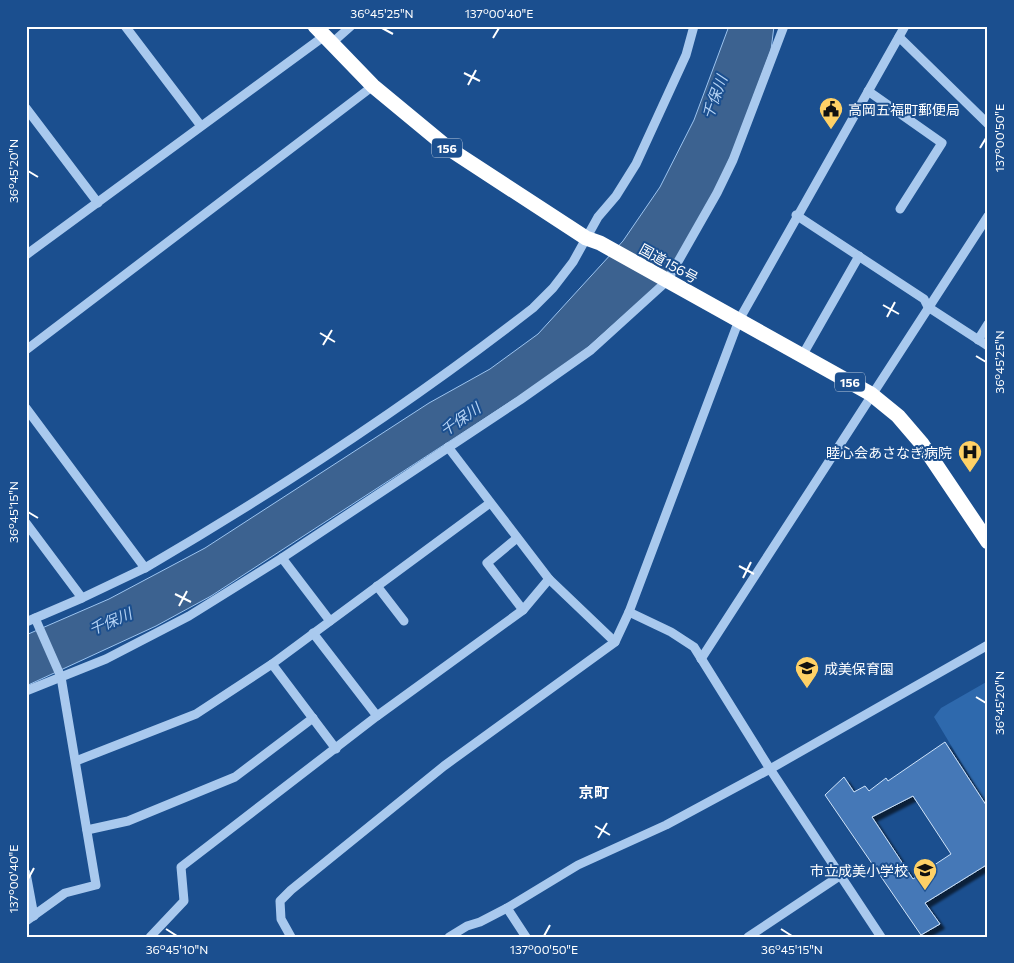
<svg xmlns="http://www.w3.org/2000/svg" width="1014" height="963" viewBox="0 0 1014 963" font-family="Commissioner,'Noto Sans JP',sans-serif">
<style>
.green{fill:#2e69ad}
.water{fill:#3c6290;stroke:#9cc4f0}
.building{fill:#4478b7;stroke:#cfe3fa;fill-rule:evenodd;filter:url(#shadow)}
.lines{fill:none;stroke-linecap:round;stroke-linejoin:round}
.minor{stroke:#a9c9ee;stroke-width:9}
.highway{stroke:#fff;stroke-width:15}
.ticks{fill:none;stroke:#fff;stroke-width:2}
.labels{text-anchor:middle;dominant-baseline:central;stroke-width:4;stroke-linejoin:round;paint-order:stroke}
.shield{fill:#1b4f8f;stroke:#bbcadd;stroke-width:1}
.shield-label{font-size:12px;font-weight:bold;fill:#fff}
.poi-label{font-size:14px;fill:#fff;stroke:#1b4f8f;text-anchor:start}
.street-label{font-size:14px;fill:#fff;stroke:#1b4f8f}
.water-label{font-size:15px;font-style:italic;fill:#b5d3f5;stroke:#1b4f8f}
.neighbourhood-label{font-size:15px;font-weight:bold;fill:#fff;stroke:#1b4f8f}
.neatline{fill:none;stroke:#fff;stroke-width:2}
.ticks-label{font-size:12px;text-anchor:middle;fill:#fff}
</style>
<defs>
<filter id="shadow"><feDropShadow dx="4.5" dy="4.5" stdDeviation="1" flood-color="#0009"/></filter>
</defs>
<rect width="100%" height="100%" fill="#1b4f8f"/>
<!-- green -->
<path class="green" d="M988,681V807L934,717L941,708Z"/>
<!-- water -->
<path class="water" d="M729,26H774L771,50L734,149L713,195L667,277L586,349L527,391L211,596L156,626L26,686V635L109,599L205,548L429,403L490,369L538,334L623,241L660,187L694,120Z"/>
<!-- building -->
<path class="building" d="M945,742L988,808V864L925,903L940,924L921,935L825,795L844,777L854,792L865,786L869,791L886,778L888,781ZM913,796L951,854L913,879L872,817Z"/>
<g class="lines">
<!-- minor -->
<g class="minor">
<path d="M125,26L201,126"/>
<path d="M899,37L988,124"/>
<path d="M868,91L942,143L900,209"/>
<path d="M26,108L98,203"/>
<path d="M796,215L924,299L928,307L988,346"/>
<path d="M26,255L323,37L333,42L351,26"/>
<path d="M978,340L988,324"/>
<path d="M26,350L373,86"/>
<path d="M802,356L859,256"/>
<path d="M26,408L145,568L82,598"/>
<path d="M448,447L549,579L615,642"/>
<path d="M26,523L82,598L26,622"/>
<path d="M517,538L487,563L523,610"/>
<path d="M282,558L520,400L591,350L667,281L717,193L733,160L784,26"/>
<path d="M145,568C280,489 410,404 533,308L553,288L573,262L598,217L616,196L636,164L686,55L694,26"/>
<path d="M377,586L404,621"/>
<path d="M629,612L671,632L694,647L770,769L881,937"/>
<path d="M313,633L377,716"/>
<path d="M701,659L988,216"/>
<path d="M272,664L336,749"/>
<path d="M26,691L106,659L189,616L282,558L330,621"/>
<path d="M76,761L196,714L272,664L490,503"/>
<path d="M87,830L128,821L235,777L313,718"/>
<path d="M26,873L34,916"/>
<path d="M507,908L526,937"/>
<path d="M26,921L65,893L96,885L61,677L35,618"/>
<path d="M150,937L184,901L181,867L377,716L523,610L549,579"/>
<path d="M291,937L281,919L280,901L291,890L444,766L615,642L629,612L739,320L905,26"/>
<path d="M449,937L467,926L480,922L507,908L578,865L666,825L770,769L988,645"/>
<path d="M748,937L841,875"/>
</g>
<!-- highway -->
<path class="highway" d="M315,26L373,86L448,148L586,238L600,243L871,394L898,416L922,444L988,542"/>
</g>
<!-- ticks -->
<path class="ticks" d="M382,28L393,34M493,38L499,28M464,73L480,81M468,85L476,70M980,148L986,138M28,171L38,177M883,305L899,314M887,317L895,302M320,333L335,342M323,345L332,330M976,356L986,362M28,512L38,518M739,566L754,574M743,578L751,562M175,594L191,602M179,606L187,591M976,697L986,703M595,826L610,835M598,838L607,823M28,879L34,868M166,929L177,936M781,929L792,936M544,936L550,925"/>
<!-- icons -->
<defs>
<g id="civic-pin" transform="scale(1.25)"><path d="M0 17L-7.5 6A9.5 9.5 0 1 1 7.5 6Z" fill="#ffd166" stroke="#1b4f8f"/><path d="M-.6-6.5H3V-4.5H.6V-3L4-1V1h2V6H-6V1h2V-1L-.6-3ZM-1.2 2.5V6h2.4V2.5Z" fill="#111"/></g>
<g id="hospital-pin" transform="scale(1.25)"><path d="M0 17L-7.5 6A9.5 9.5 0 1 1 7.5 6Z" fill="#ffd166" stroke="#1b4f8f"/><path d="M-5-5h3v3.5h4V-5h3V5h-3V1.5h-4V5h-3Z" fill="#111"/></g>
<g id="school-pin" transform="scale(1.25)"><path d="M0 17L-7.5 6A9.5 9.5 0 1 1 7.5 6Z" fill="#ffd166" stroke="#1b4f8f"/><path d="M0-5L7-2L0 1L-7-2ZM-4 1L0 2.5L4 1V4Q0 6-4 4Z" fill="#111"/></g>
</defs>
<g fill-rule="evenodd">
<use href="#civic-pin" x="831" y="109"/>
<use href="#hospital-pin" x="970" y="452"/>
<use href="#school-pin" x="807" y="668"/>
<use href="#school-pin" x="925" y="870"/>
</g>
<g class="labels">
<!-- shield labels -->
<g class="shield">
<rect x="432" y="138.5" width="30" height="19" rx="4"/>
<rect x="835" y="372.5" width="30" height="19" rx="4"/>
</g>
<g class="shield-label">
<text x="447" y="148">156</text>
<text x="850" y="382">156</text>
</g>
<!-- poi labels -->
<g class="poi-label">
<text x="848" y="109">高岡五福町郵便局</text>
<text x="952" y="452" text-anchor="end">睦心会あさなぎ病院</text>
<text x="824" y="668">成美保育園</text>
<text x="908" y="870" text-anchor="end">市立成美小学校</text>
</g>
<!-- street labels -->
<g class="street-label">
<text transform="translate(669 263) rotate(29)">国道156号</text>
</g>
<!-- water labels -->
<g class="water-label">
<text transform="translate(714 97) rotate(-70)">千保川</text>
<text transform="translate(460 419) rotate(-35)">千保川</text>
<text transform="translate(110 621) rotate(-23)">千保川</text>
</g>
<!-- neighbourhood labels -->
<g class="neighbourhood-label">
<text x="594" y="792">京町</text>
</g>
</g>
<!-- border -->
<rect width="1014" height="963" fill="none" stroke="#1b4f8f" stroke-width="55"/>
<rect x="28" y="28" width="958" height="908" class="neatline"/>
<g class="ticks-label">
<text x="382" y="18">36°45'25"N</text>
<text x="499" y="18">137°00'40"E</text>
<text transform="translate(1000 138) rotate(-90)" y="4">137°00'50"E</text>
<text transform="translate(14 171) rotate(-90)" y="4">36°45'20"N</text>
<text transform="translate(1000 362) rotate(-90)" y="4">36°45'25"N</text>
<text transform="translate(14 512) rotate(-90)" y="4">36°45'15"N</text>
<text transform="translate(1000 703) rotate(-90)" y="4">36°45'20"N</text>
<text transform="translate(14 879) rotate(-90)" y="4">137°00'40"E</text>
<text x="177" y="954">36°45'10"N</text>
<text x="544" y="954">137°00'50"E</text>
<text x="792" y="954">36°45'15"N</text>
</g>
</svg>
